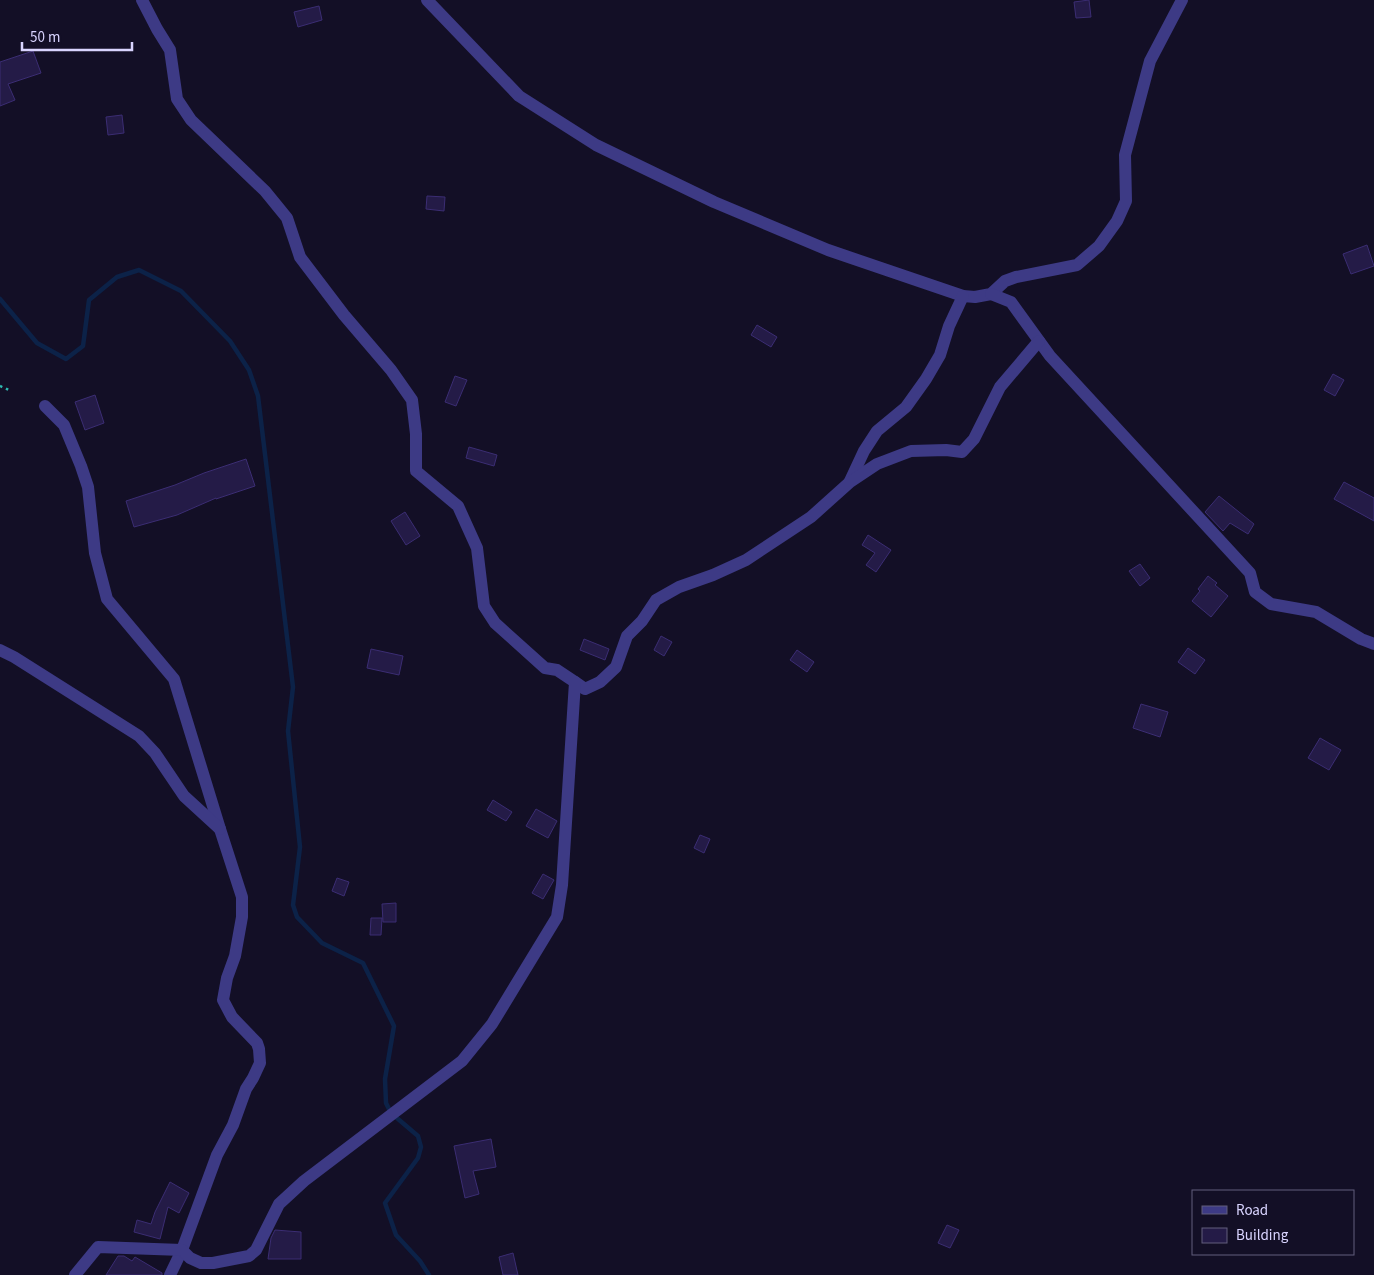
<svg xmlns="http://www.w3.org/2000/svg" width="1374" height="1275" viewBox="0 0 1374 1275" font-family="'Source Sans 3',sans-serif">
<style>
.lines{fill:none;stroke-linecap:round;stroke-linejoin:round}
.stream{stroke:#0c2248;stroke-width:4.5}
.building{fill:#241b47;stroke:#3b2d73}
.path{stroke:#2fb8b0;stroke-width:2.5;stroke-dasharray:2.5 4;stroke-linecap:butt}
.minor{stroke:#3d3a85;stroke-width:12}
</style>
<rect width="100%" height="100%" fill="#130f26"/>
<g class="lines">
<!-- stream -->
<path class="stream" d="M0,299L37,343L66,359L83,346L89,300L117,277L139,270L181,291L230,341L249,370L258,396L293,687L288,731L300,847L293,905L297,917L322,943L363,963L394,1026L385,1079L386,1103L391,1113L418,1136L421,1147L418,1158L385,1203L396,1235L420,1261L429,1275"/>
</g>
<!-- building -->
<g class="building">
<path d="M1089,0L1091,17L1076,18L1074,2Z"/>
<path d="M319,6L322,20L298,27L294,12Z"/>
<path d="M33,51L41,73L8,84L15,100L0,106V62Z"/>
<path d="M122,115L124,133L108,135L106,117Z"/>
<path d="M427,196L445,197L444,211L426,209Z"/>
<path d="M1367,245L1374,266L1351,274L1343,254Z"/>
<path d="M757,325L777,337L771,347L751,335Z"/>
<path d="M1333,374L1344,380L1335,396L1324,390Z"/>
<path d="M455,376L467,380L456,406L445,402Z"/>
<path d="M95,395L104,423L85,430L75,402Z"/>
<path d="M469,447L497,455L494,466L466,458Z"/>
<path d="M246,459L255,486L216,499V498L177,515L134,527L126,501L175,485L204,473Z"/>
<path d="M1344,482L1374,498V521L1334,499Z"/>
<path d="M1219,496L1254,524L1248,534L1230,523L1223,531L1205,512Z"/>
<path d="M405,512L420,536L406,545L391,521Z"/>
<path d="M868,535L891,550L876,572L866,565L875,553L862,545Z"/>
<path d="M1140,564L1150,578L1140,586L1129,571Z"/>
<path d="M1208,576L1217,583L1215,585L1228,596L1211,617L1192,601L1200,591L1198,589Z"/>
<path d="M661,636L672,642L664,656L654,650Z"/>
<path d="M584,639L609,649L605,660L580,650Z"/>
<path d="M1188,648L1205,660L1195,674L1178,662Z"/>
<path d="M371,649L403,656L399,675L367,668Z"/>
<path d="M797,650L814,662L807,672L790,660Z"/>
<path d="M1141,704L1168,712L1160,737L1133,728Z"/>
<path d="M1320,738L1341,750L1329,770L1308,758Z"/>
<path d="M493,800L512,812L506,821L487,810Z"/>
<path d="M536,809L557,821L548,838L526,826Z"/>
<path d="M700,835L710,839L704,853L694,848Z"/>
<path d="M543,874L554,880L543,899L532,893Z"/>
<path d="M337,878L349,882L344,896L332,891Z"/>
<path d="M396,903V922H383L382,904Z"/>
<path d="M371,918H382L381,935H370Z"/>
<path d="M491,1139L496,1167L473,1171L479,1194L465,1198L454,1146Z"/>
<path d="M170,1182L189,1193L179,1213L168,1207L160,1239L134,1232L137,1220L151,1224L155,1212Z"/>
<path d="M947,1225L959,1230L950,1248L938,1243Z"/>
<path d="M275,1230L301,1232V1259H268L271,1238Z"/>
<path d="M513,1253L518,1275H503L499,1257Z"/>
<path d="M118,1256H124L132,1261L135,1257L162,1273V1275H106Z"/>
</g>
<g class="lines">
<!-- path -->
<path class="path" d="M0,386L11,391"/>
<!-- minor -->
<g class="minor">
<path d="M427,0L519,96L596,145L714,202L828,250L963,296L975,297L991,294L1005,281L1016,277L1077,265L1099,246L1117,221L1126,201L1125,155L1150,61L1182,0"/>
<path d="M991,294L1011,302L1050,356L1250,573L1255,592L1271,604L1316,612L1361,639L1374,644"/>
<path d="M45,406L64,425L81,466L88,487L95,553L107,599L174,679L220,829L242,897V917L235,956L227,978L223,1000L232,1017L257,1043L259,1049L260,1063L253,1078L246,1089L233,1125L217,1155L182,1250L170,1275"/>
<path d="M850,481L864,451L877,431L906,407L926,379L940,355L949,326L963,296"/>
<path d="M0,650L14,657L139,736L155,753L184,796L220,829"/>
<path d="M575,682L585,689L600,682L616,667L627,636L642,621L656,600L679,587L713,575L746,560L811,517L850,482L877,464L911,451L946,450L962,452L974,439L1000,387L1039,341"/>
<path d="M75,1275L98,1247L182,1250L190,1258L201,1263H213L249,1256L256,1250L279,1204L304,1181L462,1061L492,1024L557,917L562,885L575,682L557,670L545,668L495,623L484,606L477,548L458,506L416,471V434L412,400L391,370L344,315L300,257L287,218L265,191L191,120L177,99L170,50L157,29L142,0"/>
</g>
</g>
<!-- legend -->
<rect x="1192" y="1190" width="162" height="65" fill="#130f26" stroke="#625e7d"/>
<rect x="1202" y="1206" width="25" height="8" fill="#3d3a85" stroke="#625e7d"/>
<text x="1236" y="1215" font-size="15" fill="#d9d4ff">Road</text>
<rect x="1202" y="1228" width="25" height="15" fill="#241b47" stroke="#625e7d"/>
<text x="1236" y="1240" font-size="15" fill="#d9d4ff">Building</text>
<!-- scale -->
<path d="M22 42v8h110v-8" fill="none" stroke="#d9d4ff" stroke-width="2.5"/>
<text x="30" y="42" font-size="15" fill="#d9d4ff" stroke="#130f26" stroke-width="4" paint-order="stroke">50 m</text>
</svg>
